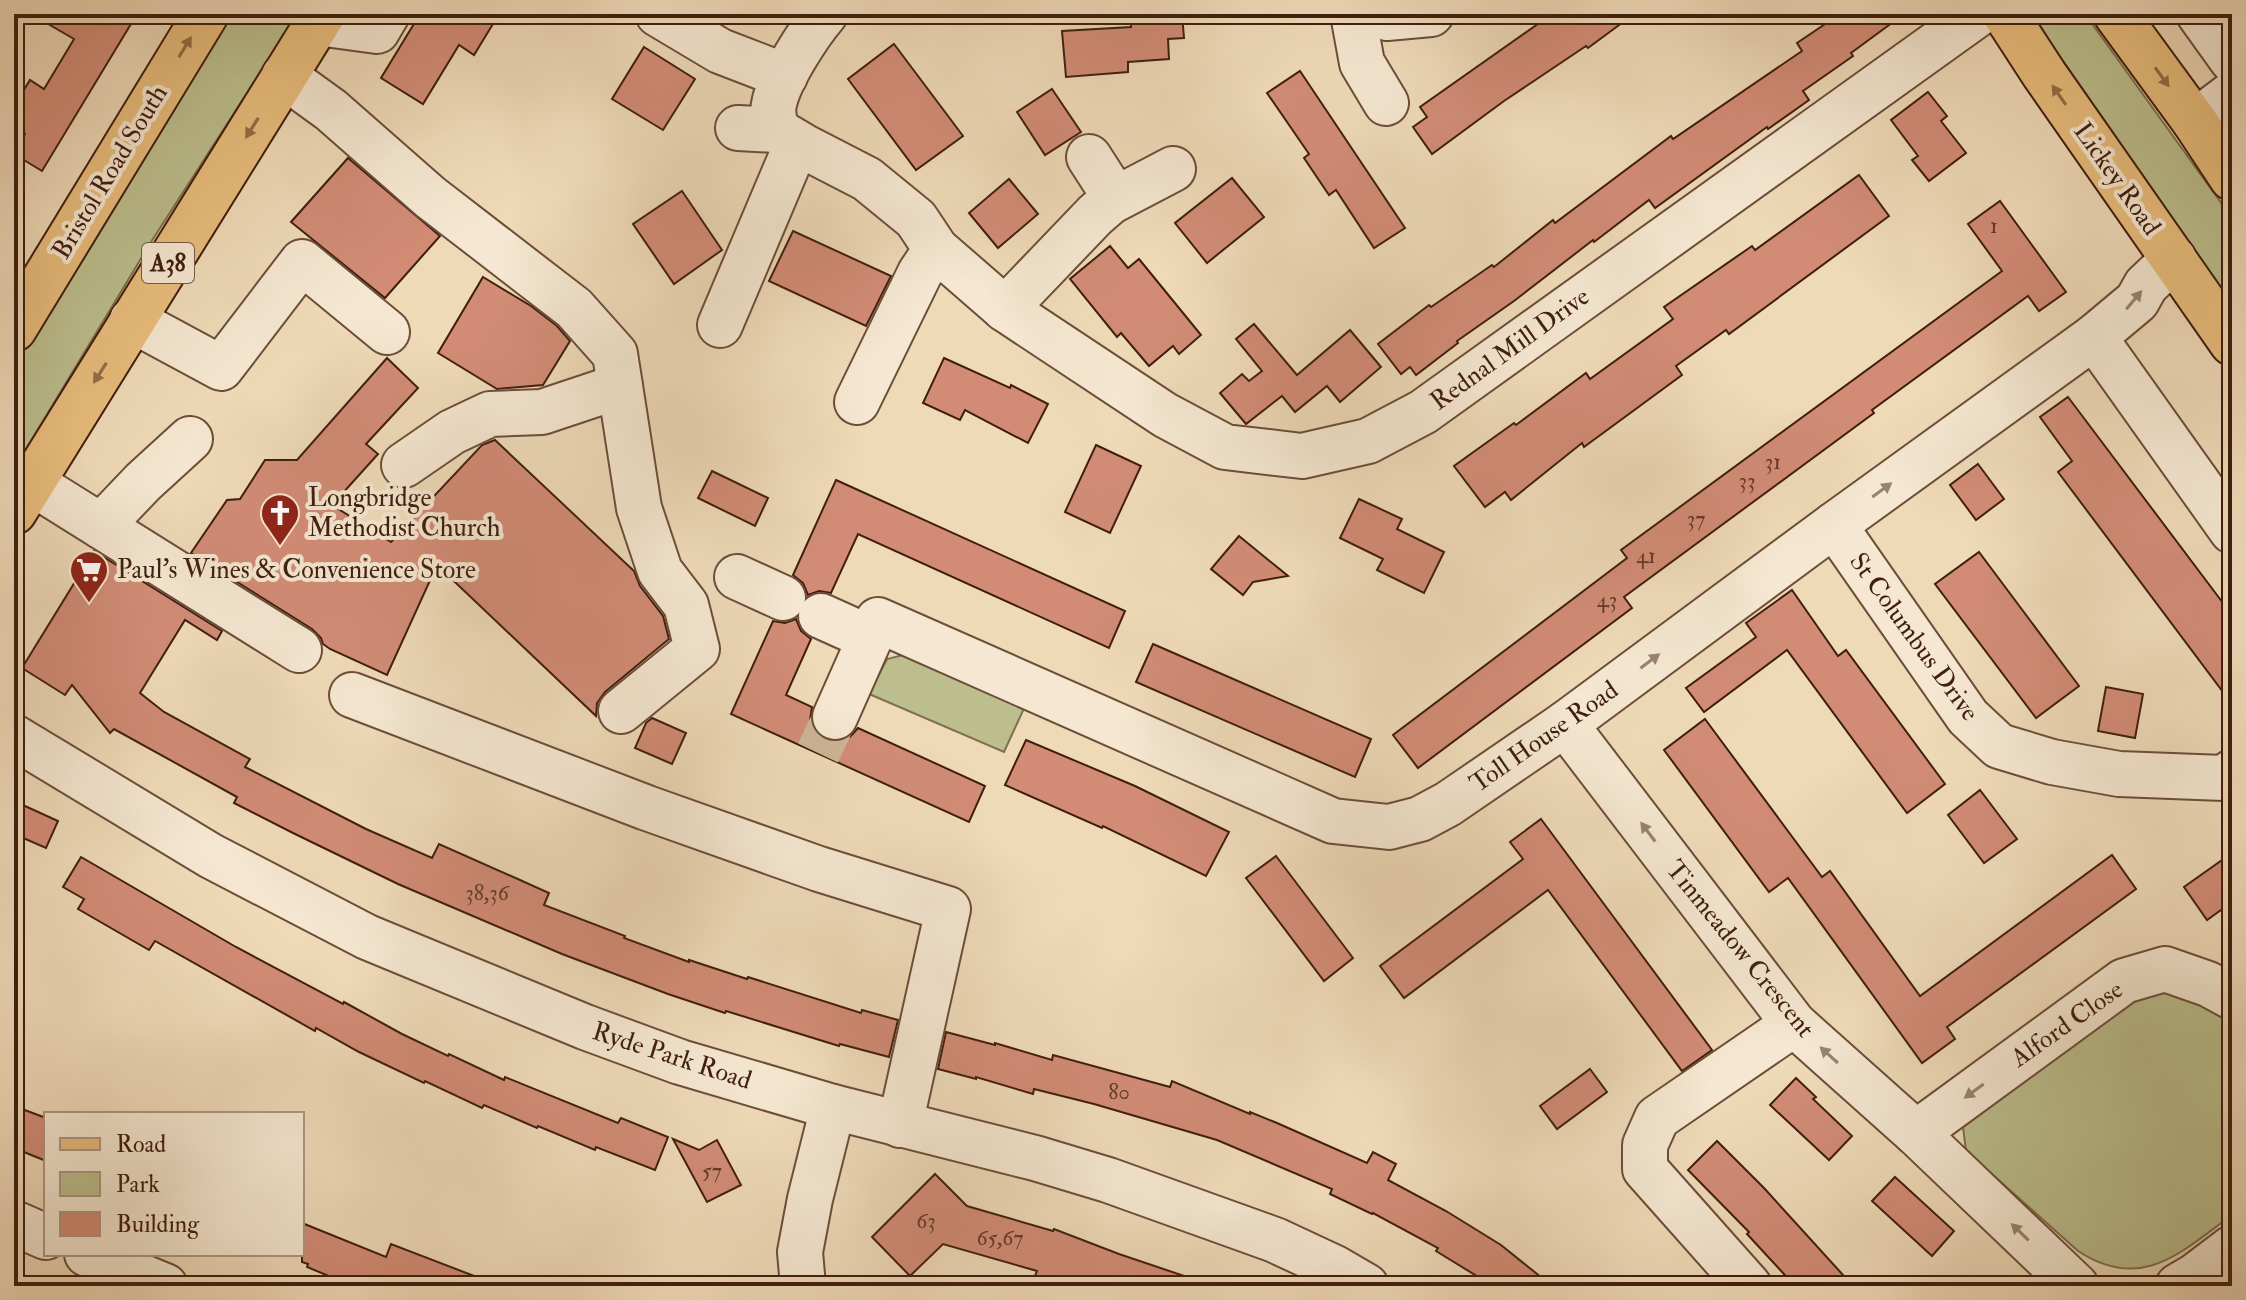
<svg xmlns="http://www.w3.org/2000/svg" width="2246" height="1300" viewBox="0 0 2246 1300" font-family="'IM FELL Double Pica',serif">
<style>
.green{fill:#bcbe8d;stroke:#7e6e4e;stroke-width:2}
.building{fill:#d28c76;stroke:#401e0f;stroke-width:2}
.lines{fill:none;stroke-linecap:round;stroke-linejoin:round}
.minor-tunnel{stroke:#ccb496;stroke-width:44;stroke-dasharray:44 22;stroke-linecap:butt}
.minor-casing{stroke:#6c4d39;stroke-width:48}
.major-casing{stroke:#401e0f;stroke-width:48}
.highway-casing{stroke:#401e0f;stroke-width:48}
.minor{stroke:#f5e7d1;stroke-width:44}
.major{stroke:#e8bd7c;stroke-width:44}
.highway{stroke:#e8bd7c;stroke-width:44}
.oneway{fill:#946e46}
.oneway2{fill:#9a8270}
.labels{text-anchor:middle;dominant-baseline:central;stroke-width:8;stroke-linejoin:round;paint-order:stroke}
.number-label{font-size:22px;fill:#643a29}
.shield{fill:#f5e7d1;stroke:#765a49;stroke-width:2}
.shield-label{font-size:24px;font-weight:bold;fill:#401e0f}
.street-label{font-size:26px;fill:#401e0f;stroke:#f5e7d1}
.poi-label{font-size:26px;fill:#401e0f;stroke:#f5e7d1;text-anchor:start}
</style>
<rect width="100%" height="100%" fill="#efdab8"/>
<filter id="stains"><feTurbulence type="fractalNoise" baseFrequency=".0025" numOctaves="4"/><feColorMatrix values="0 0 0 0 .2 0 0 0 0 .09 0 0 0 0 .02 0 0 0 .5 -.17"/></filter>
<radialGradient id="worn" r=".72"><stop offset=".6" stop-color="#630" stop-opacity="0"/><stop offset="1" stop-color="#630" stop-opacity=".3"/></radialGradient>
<!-- green -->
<g class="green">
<path d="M221,14H298L151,242L14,469V353Z"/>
<path d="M2030,14H2085L2232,218V304Z"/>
<path d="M907,654L1026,704L1004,752L869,694L887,659Z"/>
<path d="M2165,989L2199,1002L2232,1020V1215C2181,1252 2142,1293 2078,1251L1966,1151L1963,1127L2136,996Z"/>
</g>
<!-- building -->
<g class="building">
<path d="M31,14H137L42,171L14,154L25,134L14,128V106L30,80L44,89L74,39Z"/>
<path d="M420,14H499L474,55L459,45L423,104L381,78Z"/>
<path d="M1130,14H1182L1184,38L1168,39L1169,59L1128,62V72L1066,77L1062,31L1131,27Z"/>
<path d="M1552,14H1634L1588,48L1586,46L1504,101L1432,154L1413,127L1427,117L1420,107Z"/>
<path d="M1840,14H1904L1851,53L1853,56L1803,91L1809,100L1768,129L1767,127L1655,208L1649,200L1594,242L1593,240L1514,301L1457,341L1458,343L1416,375L1410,367L1401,374L1378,344L1429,305L1431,307L1492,265L1494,267L1553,220L1555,223L1671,136L1673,139L1802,51L1797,43Z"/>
<path d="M894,44L963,136L916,170L848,79Z"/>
<path d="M644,47L695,79L663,130L612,99Z"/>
<path d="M1300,71L1405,228L1374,248L1336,190L1329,195L1304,158L1309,154L1267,93Z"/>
<path d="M1052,89L1081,132L1045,155L1017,112Z"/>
<path d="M1928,92L1947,116L1941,121L1966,153L1929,181L1912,160L1918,156L1891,120Z"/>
<path d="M348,158L440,236L385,298L291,222Z"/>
<path d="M1859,175L1889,216L1729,334L1726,330L1676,366L1682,375L1584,447L1582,443L1511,500L1505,492L1485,507L1454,466L1514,423L1516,425L1586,373L1590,379L1673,319L1664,307L1752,246L1755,250Z"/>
<path d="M1232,178L1264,217L1207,263L1175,223Z"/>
<path d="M1009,179L1038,214L998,248L969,213Z"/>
<path d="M682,191L722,250L674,284L633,224Z"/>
<path d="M2000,201L2066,292L2039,311L2028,296L1872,410L1874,413L1624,597L1632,608L1418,768L1393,735L1627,558L1621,550L2002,271L1968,224Z"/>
<path d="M793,231L891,276L866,326L769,281Z"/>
<path d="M1110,246L1128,268L1139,259L1201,335L1179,354L1173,346L1149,366L1121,333L1117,337L1070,279Z"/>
<path d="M483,277L531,306L557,326L570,341L543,385L497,389L438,353Z"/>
<path d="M1254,324L1297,375L1350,330L1381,367L1340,402L1327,386L1295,412L1282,396L1246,424L1220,393L1242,374L1249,381L1262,371L1236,339Z"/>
<path d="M387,358L418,388L366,444L378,454L332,505L391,542L482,445L495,440L634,571L640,586L663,616L669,639L605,692L597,703L596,716L437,565L387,675L330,649L323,644L321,638L312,629L191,553L227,500L240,499L265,460H297Z"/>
<path d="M944,358L1010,388L1011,385L1048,404L1028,443L965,410L960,420L923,403Z"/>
<path d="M2068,397L2232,615V704L2058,472L2072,461L2040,417Z"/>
<path d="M1096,445L1141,466L1110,533L1065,512Z"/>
<path d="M1978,464L2004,499L1976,520L1950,485Z"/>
<path d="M712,471L768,498L755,526L698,498Z"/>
<path d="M836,480L1125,611L1109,648L858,534L831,593L819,591L808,595L803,583L793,575Z"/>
<path d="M1359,499L1402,519L1397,529L1444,552L1424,593L1377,570L1383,559L1340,538Z"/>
<path d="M1239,536L1288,576L1253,582L1243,595L1211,569Z"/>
<path d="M94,551L222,631L217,640L185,620L140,693L164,712L250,759L245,767L366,829L432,858L439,844L520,880L549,893L544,905L625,936L624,938L689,962V960L747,979L748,977L861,1013L862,1010L898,1020L889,1057L840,1044L839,1046L726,1011L725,1013L668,994L562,954L398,884L293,833L234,803L237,797L114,729L110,733L72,685L65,695L22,668Z"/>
<path d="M1979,552L2079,686L2036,718L1935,584Z"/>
<path d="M1792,590L1838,656L1846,650L1945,784L1907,813L1787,650L1704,712L1686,688L1756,637L1746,623Z"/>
<path d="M796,619L801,631L811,639L786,695L812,707L810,720L815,732L826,740L838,742L850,737L858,728L985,786L969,822L731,714L773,621L785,623Z"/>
<path d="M1153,644L1371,739L1355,777L1136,682Z"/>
<path d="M2106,687L2143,694L2135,738L2098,731Z"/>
<path d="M652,718L686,733L672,764L635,748L646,723Z"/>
<path d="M1705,719L1822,877L1830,871L1920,996L2112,855L2136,889L1947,1027L1955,1039L1922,1063L1788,878L1769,892L1664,750Z"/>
<path d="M1026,740L1135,786L1229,832L1206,876L1103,826L1102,828L1005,785Z"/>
<path d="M1980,790L2017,839L1984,863L1948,815Z"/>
<path d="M14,801L58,821L46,848L14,834Z"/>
<path d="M1541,819L1712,1050L1682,1071L1548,890L1404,998L1380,966L1523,859L1510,842Z"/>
<path d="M2232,853V902L2207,920L2184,887Z"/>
<path d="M1276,856L1353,958L1324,981L1246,878Z"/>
<path d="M81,857L236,947L343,1004L344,1002L402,1034L448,1056L449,1054L504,1080L505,1077L618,1123L621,1118L668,1137L655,1170L596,1147L595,1150L538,1126L537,1128L484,1105L482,1108L425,1081L424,1083L359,1052L316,1028L315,1031L155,941L149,950L78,909L84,899L63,887Z"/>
<path d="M946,1032L995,1045V1043L1052,1060L1053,1055L1170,1087L1172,1081L1250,1114V1112L1277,1123L1367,1163L1373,1152L1396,1164L1388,1180L1446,1211L1501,1245L1552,1286H1493L1436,1251L1438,1248L1373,1213L1372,1214L1330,1194L1332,1189L1217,1140L1094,1104L1034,1089L1033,1094L976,1077V1079L938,1069Z"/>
<path d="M1590,1069L1607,1092L1557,1129L1540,1106Z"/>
<path d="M1796,1078L1816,1097L1813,1099L1852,1136L1829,1160L1770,1105Z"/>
<path d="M14,1106L46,1118V1161L14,1148Z"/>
<path d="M673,1139L699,1150L717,1140L741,1185L707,1202Z"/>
<path d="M1717,1141L1764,1188L1853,1286H1795L1747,1234L1749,1232L1688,1170Z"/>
<path d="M935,1174L967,1206L1053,1231L1054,1229L1119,1254L1199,1281L1198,1286H1059L1035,1276L1037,1271L943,1244L910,1276L872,1237Z"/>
<path d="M1895,1177L1954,1231L1932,1256L1872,1201Z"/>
<path d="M302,1223L386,1257L391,1244L495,1284V1286H389L367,1277L363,1286H353L307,1267L308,1264L302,1262Z"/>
</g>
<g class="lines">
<!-- minor-tunnel -->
<path class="minor-tunnel" d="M818,753L835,717"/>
<!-- minor casing -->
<g class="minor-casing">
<g id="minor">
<path d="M658,14L720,51L785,76"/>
<path d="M825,14C808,34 779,79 774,104C772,112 775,122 776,130L803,146L867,179L916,219L936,249L1005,309L1165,415L1225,447L1302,456L1368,441L1423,412L1978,14"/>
<path d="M1353,14L1362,63L1386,103"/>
<path d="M1369,14L1387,18L1431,14"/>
<path d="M2199,14L2232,60"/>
<path d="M318,23L377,31L387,14"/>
<path d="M284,76L331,110L430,197L574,308L615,354L639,508L660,571L686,605L697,649L621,711"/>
<path d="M2195,122L2232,94"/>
<path d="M738,128L776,130"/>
<path d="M1089,157L1107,185L1110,202"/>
<path d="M1005,309L1095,215L1110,202L1173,169"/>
<path d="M132,320L221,368L302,262L387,332"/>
<path d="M720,325L797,143"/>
<path d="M2094,337L2232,531"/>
<path d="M857,402L920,273L936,249"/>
<path d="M404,465L452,432L490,414L542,412L620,386"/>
<path d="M32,483L299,650"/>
<path d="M1834,525L1968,717L1999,746L2052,762L2119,774L2224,778L2232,772"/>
<path d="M101,526L143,482L190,439"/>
<path d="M737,577L783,598"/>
<path d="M821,616L870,638"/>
<path d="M352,695L647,808L819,869L948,909L900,1125"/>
<path d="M835,717L878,620L1333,821L1389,827L1420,819L1448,804L1565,724L1834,525L2094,337L2137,301L2146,285L2174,259"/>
<path d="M1565,724L1794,1024L1916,1133L2076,1286"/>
<path d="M14,737L211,856L367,937L585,1027L680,1062L833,1107L1035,1158L1108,1180L1275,1240L1335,1268L1366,1286"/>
<path d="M1916,1133L2124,981L2165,969L2208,984L2232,997"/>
<path d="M14,1223L46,1237"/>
<path d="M87,1254L165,1286"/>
<path d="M803,1286L800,1252L810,1199L833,1107"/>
<path d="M1749,1286L1645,1169V1145L1657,1118L1794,1024"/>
<path d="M2178,1286L2195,1276L2232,1248"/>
</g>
</g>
<!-- major casing -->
<g class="major-casing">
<g id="major">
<path d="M2005,14L2044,74L2232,343"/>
<path d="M2116,14L2195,122L2232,178"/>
</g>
</g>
<!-- highway casing -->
<g class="highway-casing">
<g id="highway">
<path d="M14,329L206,14"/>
<path d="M14,512L323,14"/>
</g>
</g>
<!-- minor -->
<use href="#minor" class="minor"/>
<!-- major -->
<use href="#major" class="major"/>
<!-- highway -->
<use href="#highway" class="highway"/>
</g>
<!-- one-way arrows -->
<defs><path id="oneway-solid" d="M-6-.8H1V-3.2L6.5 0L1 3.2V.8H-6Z" transform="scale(2)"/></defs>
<g class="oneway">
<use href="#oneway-solid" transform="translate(185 47) rotate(-59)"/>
<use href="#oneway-solid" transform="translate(2162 77) rotate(54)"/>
<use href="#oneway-solid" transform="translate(2059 95) rotate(-125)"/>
<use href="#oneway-solid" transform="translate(252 128) rotate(122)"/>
<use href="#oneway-solid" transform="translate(100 373) rotate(122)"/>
</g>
<g class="oneway2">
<use href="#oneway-solid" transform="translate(2134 300) rotate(-50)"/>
<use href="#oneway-solid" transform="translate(1882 490) rotate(-36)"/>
<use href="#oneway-solid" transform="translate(1650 661) rotate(-37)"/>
<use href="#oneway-solid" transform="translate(1648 832) rotate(-127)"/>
<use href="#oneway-solid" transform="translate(1829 1055) rotate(-138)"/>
<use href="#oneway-solid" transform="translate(1974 1091) rotate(144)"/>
<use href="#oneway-solid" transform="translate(2020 1232) rotate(-136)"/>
</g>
<!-- icons -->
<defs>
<g id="church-pin" transform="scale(2)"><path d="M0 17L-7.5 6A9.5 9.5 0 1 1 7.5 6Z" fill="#8f2418" stroke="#f5e7d1"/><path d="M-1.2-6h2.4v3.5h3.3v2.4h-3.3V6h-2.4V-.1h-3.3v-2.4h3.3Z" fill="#fff"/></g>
<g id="supermarket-pin" transform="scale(2)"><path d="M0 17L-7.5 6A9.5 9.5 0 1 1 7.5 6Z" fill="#8f2418" stroke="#f5e7d1"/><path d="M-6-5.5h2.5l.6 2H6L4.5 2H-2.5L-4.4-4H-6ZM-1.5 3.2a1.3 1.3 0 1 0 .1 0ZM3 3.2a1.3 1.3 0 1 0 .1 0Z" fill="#fff"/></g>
</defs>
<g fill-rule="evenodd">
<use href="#church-pin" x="280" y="513"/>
<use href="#supermarket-pin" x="89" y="570"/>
</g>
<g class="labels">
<!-- number labels -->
<g class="number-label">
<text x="1994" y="226">1</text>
<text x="1773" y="462">31</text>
<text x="1747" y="481">33</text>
<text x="1696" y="519">37</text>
<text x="1646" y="556">41</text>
<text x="1607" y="600">43</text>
<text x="487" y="893">38,36</text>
<text x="1119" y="1092">80</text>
<text x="712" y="1171">57</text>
<text x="926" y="1221">63</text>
<text x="1000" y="1238">65,67</text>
</g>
<!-- shield labels -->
<rect class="shield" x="142" y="243" width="52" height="40" rx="6"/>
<g class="shield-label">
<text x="168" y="263">A38</text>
</g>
<!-- street labels -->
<g class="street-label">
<text transform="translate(110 172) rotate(-59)">Bristol Road South</text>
<text transform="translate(2117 179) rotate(55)">Lickey Road</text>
<text transform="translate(1510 349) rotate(-36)">Rednal Mill Drive</text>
<text transform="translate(1914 637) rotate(54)">St Columbus Drive</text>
<text transform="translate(1544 737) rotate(-35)">Toll House Road</text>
<text transform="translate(1740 949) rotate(51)">Tinmeadow Crescent</text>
<text transform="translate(2067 1024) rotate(-35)">Alford Close</text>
<text transform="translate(672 1056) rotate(18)">Ryde Park Road</text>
</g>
<!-- poi labels -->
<g class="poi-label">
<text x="308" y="498">Longbridge<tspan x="308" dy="30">Methodist Church</tspan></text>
<text x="117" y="570">Paul's Wines &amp; Convenience Store</text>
</g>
</g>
<!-- margin -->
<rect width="2246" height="1300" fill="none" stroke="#efdab8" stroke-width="48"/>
<rect x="16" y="16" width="2214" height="1268" fill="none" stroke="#401e0f" stroke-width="4"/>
<rect x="24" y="24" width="2198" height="1252" fill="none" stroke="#401e0f" stroke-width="2"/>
<!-- legend -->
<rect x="44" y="1112" width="260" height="144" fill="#f5e7d1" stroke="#ad9783" stroke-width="2"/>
<rect x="60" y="1138" width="40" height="12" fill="#e8bd7c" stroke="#ad9783" stroke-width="2"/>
<text x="116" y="1152" font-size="24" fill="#401e0f">Road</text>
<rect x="60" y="1172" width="40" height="24" fill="#bcbe8d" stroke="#ad9783" stroke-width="2"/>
<text x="116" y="1192" font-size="24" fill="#401e0f">Park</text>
<rect x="60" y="1212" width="40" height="24" fill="#d28c76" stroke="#ad9783" stroke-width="2"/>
<text x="116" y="1232" font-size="24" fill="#401e0f">Building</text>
<rect width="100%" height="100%" filter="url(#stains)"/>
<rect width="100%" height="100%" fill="url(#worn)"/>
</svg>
